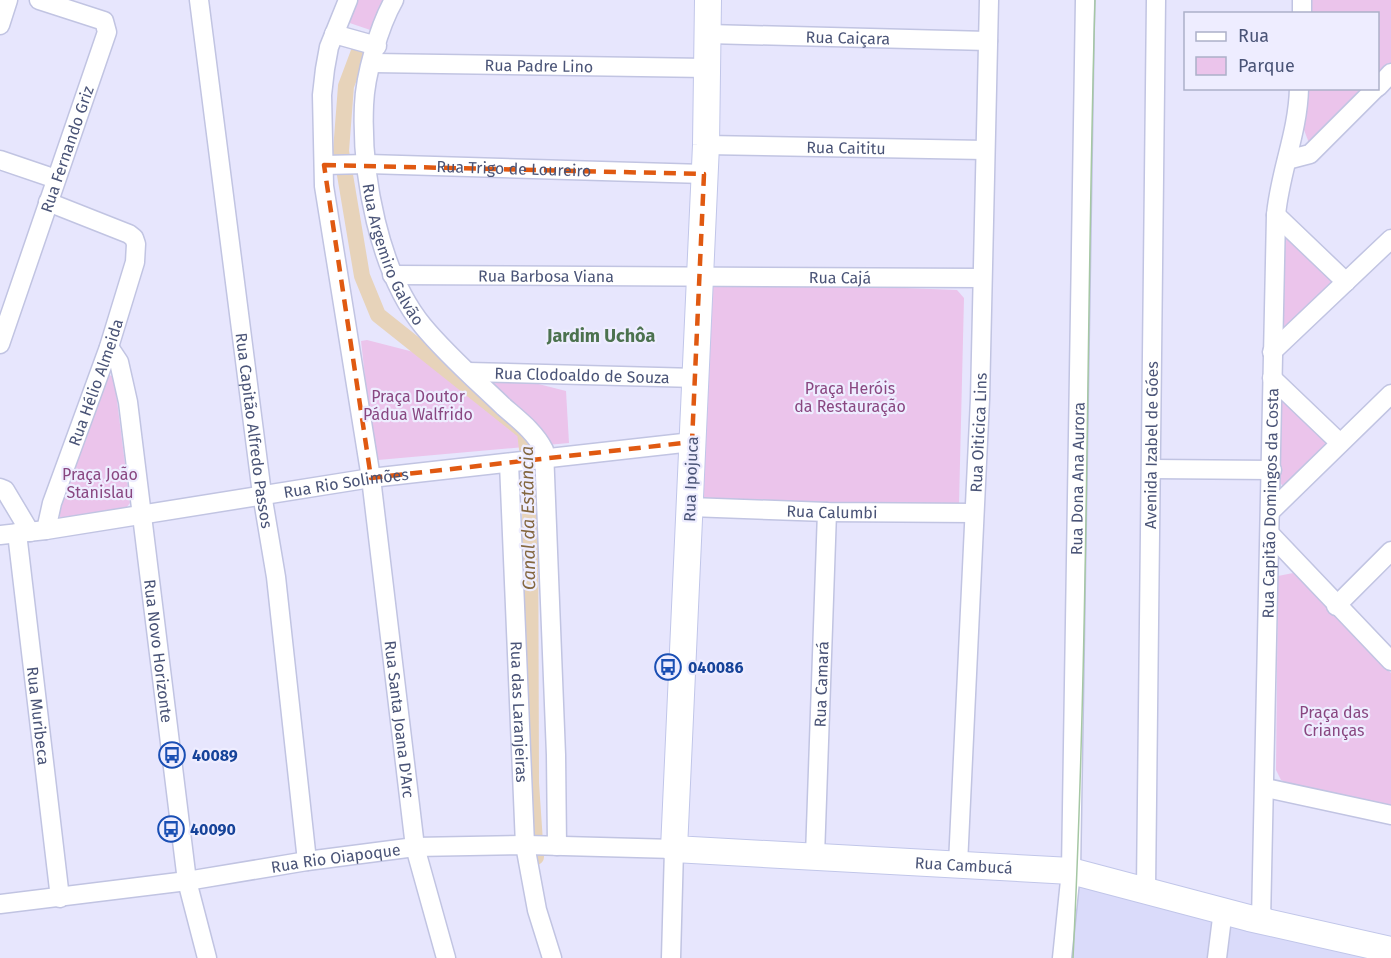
<svg xmlns="http://www.w3.org/2000/svg" width="1391" height="958" viewBox="0 0 1391 958" font-family="'Fira Sans',sans-serif">
<style>
.residential{fill:#dadbfa}
.green{fill:#ebc4eb}
.lines{fill:none;stroke-linecap:round;stroke-linejoin:round}
.canal{stroke:#e7d3ba;stroke-width:16}
.street-casing{stroke:#c1c4e2;stroke-width:21}
.secondary-casing{stroke:#c1c6e9;stroke-width:28}
.street{stroke:#fff;stroke-width:18}
.secondary{stroke:#fff;stroke-width:26}
.tram{stroke:#a5c7a4;stroke-width:1.5}
.marked{fill:none;stroke:#e05911;stroke-width:4.5;stroke-dasharray:12 8;stroke-linejoin:round}
.labels{text-anchor:middle;dominant-baseline:central;stroke-width:4.5;stroke-linejoin:round;paint-order:stroke}
.street-label{font-size:16px;fill:#4a5477;stroke:#eeedff}
.park-label{font-size:16px;fill:#894781;stroke:#eeedff}
.transit-label{font-size:16px;font-weight:bold;fill:#164399;stroke:#eeedff;text-anchor:start}
.neighbourhood-label{font-size:18px;font-weight:bold;fill:#4c724f;stroke:#eeedff}
.water-label{font-size:18px;font-style:italic;fill:#846740;stroke:#eeedff}
</style>
<rect width="100%" height="100%" fill="#e7e6fd"/>
<!-- residential -->
<path class="residential" d="M1076,864L1391,958H1068Z"/>
<!-- green -->
<g class="green">
<path d="M342,0H402L388,36L335,18Z"/>
<path d="M1308,0H1391V65L1378,78V14H1307Z"/>
<path d="M1303,89H1367L1309,143L1301,122Z"/>
<path d="M1282,223L1341,281L1287,330L1282,326Z"/>
<path d="M721,281L957,290L964,298L959,504L949,511L699,501L705,284Z"/>
<path d="M367,340L566,391L569,443L378,460L374,457L361,341Z"/>
<path d="M107,374L114,377L130,503L126,508L118,511L61,519L58,512Z"/>
<path d="M1281,399L1328,444L1283,487L1280,482Z"/>
<path d="M1293,573L1391,673V810L1298,788L1281,780L1276,770L1278,576Z"/>
</g>
<g class="lines">
<!-- canal -->
<path class="canal" d="M361,46L346,86L341,151L362,276L378,315L525,432L530,474L531,783L536,857"/>
<!-- street casing -->
<g class="street-casing">
<g id="street">
<path id="s1" d="M199,0L262,494L276,577L307,861"/>
<path id="s2" d="M348,0L329,47L325,69L322,95L324,186L371,478L415,847L446,958"/>
<path id="s3" d="M394,0C379,26 365,76 364,105C361,175 379,272 423,326C447,355 477,381 504,407C519,420 535,432 544,450L556,755L557,846"/>
<path d="M1302,14V0"/>
<path d="M0,25L8,0"/>
<path d="M334,34L377,46"/>
<path id="s4" d="M708,34L988,41"/>
<path id="s5" d="M373,63L707,68"/>
<path d="M1378,87L1391,73"/>
<path id="s6" d="M706,145L985,150"/>
<path d="M0,160L56,179"/>
<path d="M1287,160L1310,154L1376,88"/>
<path id="s7" d="M324,165L368,164L704,174"/>
<path d="M1276,215L1346,282"/>
<path id="s8" d="M392,275L982,278"/>
<path id="s9" d="M0,344L107,32L104,21L39,0"/>
<path id="s10" d="M109,347L119,362L128,402L187,881L207,958"/>
<path d="M1272,352L1391,239"/>
<path id="s11" d="M468,372L696,378"/>
<path d="M1272,378L1340,443"/>
<path id="s12" d="M509,463L525,845L537,910L552,958"/>
<path d="M1152,469L1272,470"/>
<path d="M0,488L5,490L30,532"/>
<path id="s13" d="M690,507L827,512L974,513"/>
<path d="M1272,510L1391,394"/>
<path id="s14" d="M46,530L52,503L109,347L135,262L136,244L134,238L129,234L48,202"/>
<path id="s15" d="M17,533L60,898"/>
<path id="s16" d="M0,535L46,530L371,478L692,442"/>
<path d="M1271,535L1391,661"/>
<path d="M1336,606L1391,551"/>
<path d="M1266,788L1391,815"/>
<path id="s17" d="M815,856L827,512"/>
<path id="s18" d="M958,864L980,399L989,0"/>
<path id="s19" d="M1146,889L1156,0"/>
<path id="s20" d="M0,904L187,881L307,861L415,847L527,845L674,849L671,958"/>
<path id="s21" d="M1261,921L1276,215C1280,171 1298,133 1299,88"/>
<path id="s22" d="M1062,958L1071,871L1085,0"/>
<path d="M1217,958L1223,910"/>
</g>
</g>
<!-- secondary casing -->
<g class="secondary-casing">
<g id="secondary">
<path id="s23" d="M708,0L706,145L674,849L1071,871L1249,918L1391,950"/>
</g>
</g>
<!-- street -->
<use href="#street" class="street"/>
<!-- secondary -->
<use href="#secondary" class="secondary"/>
<!-- tram -->
<path class="tram" d="M1073,958C1089,639 1086,319 1095,0"/>
</g>
<!-- marked area -->
<path class="marked" d="M324,165L704,174L692,442L371,478Z"/>
<!-- icons -->
<defs>
<g id="bus-ring" transform="scale(1.35)"><circle r="9.5" fill="#eeedff" stroke="#1a4fb4" stroke-width="1.5"/><path d="M-5-6H5V4H4V6H2V4H-2V6H-4V4H-5ZM-3.5-4V0h7V-4ZM-3.5 1.2v1.5H-2V1.2ZM2 1.2v1.5H3.5V1.2Z" fill="#1a4fb4"/></g>
</defs>
<g fill-rule="evenodd">
<use href="#bus-ring" x="668" y="667"/>
<use href="#bus-ring" x="172" y="755"/>
<use href="#bus-ring" x="171" y="829"/>
</g>
<g class="labels">
<!-- street labels -->
<g class="street-label">
<text stroke="none"><textPath href="#s4" startOffset="140">Rua Caiçara</textPath></text>
<text stroke="none"><textPath href="#s5" startOffset="166">Rua Padre Lino</textPath></text>
<text stroke="none"><textPath href="#s6" startOffset="140">Rua Caititu</textPath></text>
<text stroke="none"><textPath href="#s9" startOffset="206">Rua Fernando Griz</textPath></text>
<text stroke="none"><textPath href="#s7" startOffset="190">Rua Trigo de Loureiro</textPath></text>
<text stroke="none"><textPath href="#s3" startOffset="264">Rua Argemiro Galvão</textPath></text>
<text stroke="none"><textPath href="#s8" startOffset="154">Rua Barbosa Viana</textPath></text>
<text stroke="none"><textPath href="#s8" startOffset="448">Rua Cajá</textPath></text>
<text stroke="none"><textPath href="#s11" startOffset="114">Rua Clodoaldo de Souza</textPath></text>
<text stroke="none"><textPath href="#s14" startOffset="156">Rua Hélio Almeida</textPath></text>
<text stroke="none"><textPath href="#s1" startOffset="434">Rua Capitão Alfredo Passos</textPath></text>
<text stroke="none"><textPath href="#s18" startOffset="432">Rua Oiticica Lins</textPath></text>
<text stroke="none"><textPath href="#s19" startOffset="444">Avenida Izabel de Góes</textPath></text>
<text transform="translate(691 479) rotate(-88)">Rua Ipojuca</text>
<text stroke="none"><textPath href="#s22" startOffset="480">Rua Dona Ana Aurora</textPath></text>
<text stroke="none"><textPath href="#s16" startOffset="350">Rua Rio Solimões</textPath></text>
<text stroke="none"><textPath href="#s21" startOffset="418">Rua Capitão Domingos da Costa</textPath></text>
<text stroke="none"><textPath href="#s13" startOffset="142">Rua Calumbi</textPath></text>
<text stroke="none"><textPath href="#s10" startOffset="310">Rua Novo Horizonte</textPath></text>
<text stroke="none"><textPath href="#s17" startOffset="172">Rua Camará</textPath></text>
<text stroke="none"><textPath href="#s12" startOffset="249">Rua das Laranjeiras</textPath></text>
<text stroke="none"><textPath href="#s15" startOffset="184">Rua Muribeca</textPath></text>
<text stroke="none"><textPath href="#s2" startOffset="729">Rua Santa Joana D'Arc</textPath></text>
<text stroke="none"><textPath href="#s20" startOffset="339">Rua Rio Oiapoque</textPath></text>
<text stroke="none"><textPath href="#s23" startOffset="1140">Rua Cambucá</textPath></text>
</g>
<!-- park labels -->
<g class="park-label">
<text x="850" y="388">Praça Heróis<tspan x="850" dy="18">da Restauração</tspan></text>
<text x="418" y="396">Praça Doutor<tspan x="418" dy="18">Pádua Walfrido</tspan></text>
<text x="100" y="474">Praça João<tspan x="100" dy="18">Stanislau</tspan></text>
<text x="1334" y="712">Praça das<tspan x="1334" dy="18">Crianças</tspan></text>
</g>
<!-- transit labels -->
<g class="transit-label">
<text x="688" y="667">040086</text>
<text x="192" y="755">40089</text>
<text x="190" y="829">40090</text>
</g>
<!-- neighbourhood labels -->
<g class="neighbourhood-label">
<text x="601" y="336">Jardim Uchôa</text>
</g>
<!-- water labels -->
<g class="water-label">
<text transform="translate(528 518) rotate(-91)">Canal da Estância</text>
</g>
</g>
<!-- legend -->
<rect x="1184" y="12" width="195" height="78" fill="#eeedff" stroke="#acb0c9" stroke-width="1.5"/>
<rect x="1196" y="32" width="30" height="9" fill="#ffffff" stroke="#acb0c9" stroke-width="1.5"/>
<text x="1238" y="42" font-size="18" fill="#4a5477">Rua</text>
<rect x="1196" y="57" width="30" height="18" fill="#ebc4eb" stroke="#acb0c9" stroke-width="1.5"/>
<text x="1238" y="72" font-size="18" fill="#4a5477">Parque</text>
</svg>
